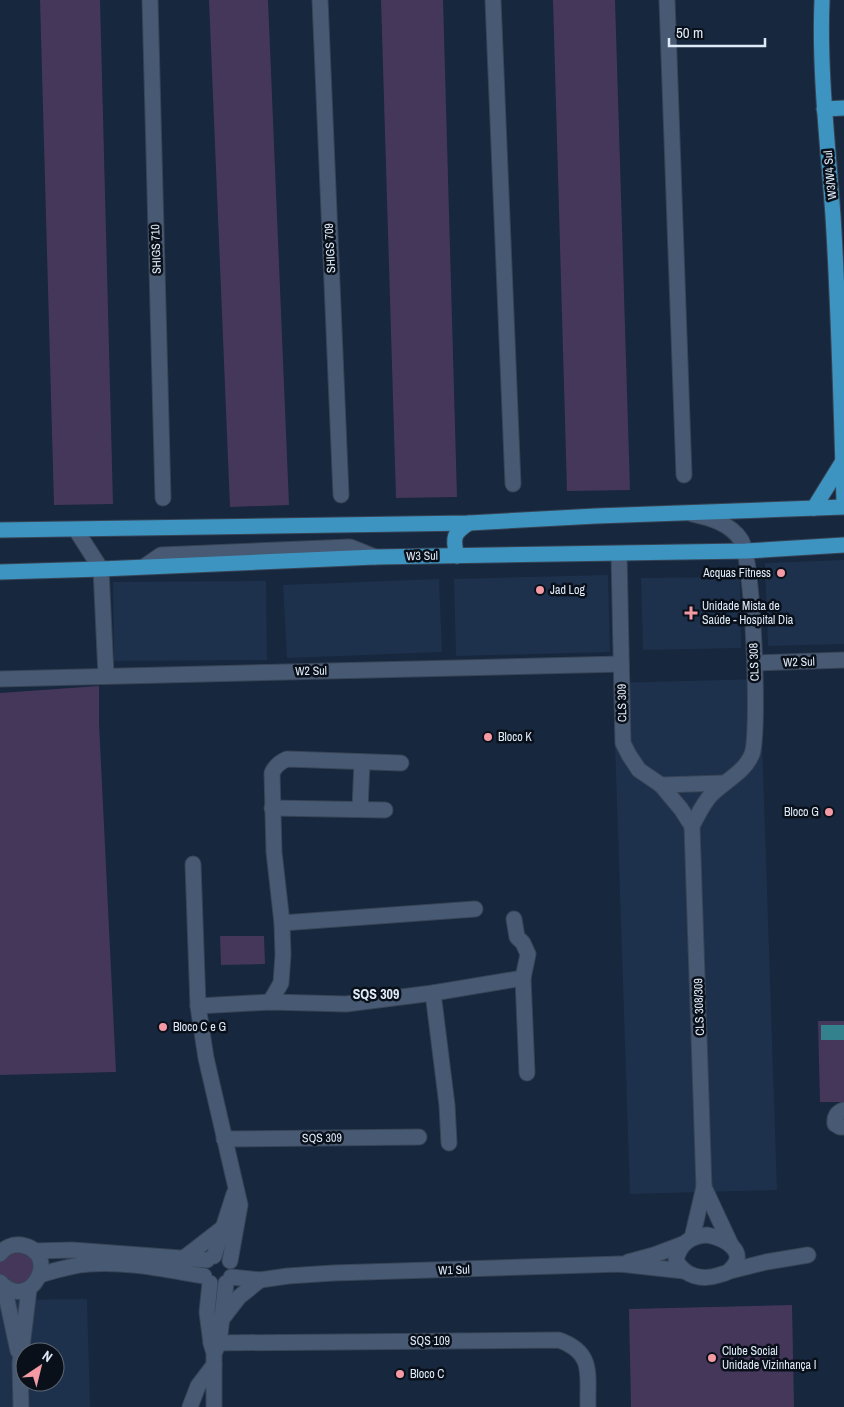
<svg xmlns="http://www.w3.org/2000/svg" width="844" height="1407" viewBox="0 0 844 1407" font-family="'Archivo Narrow',sans-serif">
<style>
.built{fill:#1d314c;fill-rule:evenodd}
.green{fill:#45375a}
.water{fill:#32818d}
.lines{fill:none;stroke-linecap:round;stroke-linejoin:round}
.minor-casing{stroke:#384456;stroke-width:17}
.major-casing{stroke:#384456;stroke-width:17}
.minor{stroke:#485a73;stroke-width:15}
.major{stroke:#3e94c0;stroke-width:15}
.poi-dot{fill:#f49aa4;stroke:#09101a;stroke-width:2}
.labels{text-anchor:middle;dominant-baseline:central;stroke-width:5;stroke-linejoin:round;paint-order:stroke}
.street-label{font-size:12px;fill:#dfeaf8;stroke:#09101a}
.poi-label{font-size:12px;fill:#dfeaf8;stroke:#09101a;text-anchor:start}
.neighbourhood-label{font-size:14px;font-weight:bold;fill:#dfeaf8;stroke:#09101a}
</style>
<rect width="100%" height="100%" fill="#17273d"/>
<!-- built -->
<g class="built">
<path d="M844,560V644L768,646L765,563Z"/>
<path d="M608,575L610,652L456,656L454,579Z"/>
<path d="M740,577L741,648L643,650L641,578Z"/>
<path d="M439,579L442,652L287,658L283,585Z"/>
<path d="M266,581L267,660L114,661L113,582Z"/>
<path d="M760,679L777,1190L630,1194L613,683Z"/>
<path d="M87,1299L90,1407H0V1300ZM25,1352H55V1382H25Z"/>
</g>
<!-- green -->
<g class="green">
<path d="M40,0H100L113,504L54,505Z"/>
<path d="M209,0H268L289,505L230,507Z"/>
<path d="M381,0H443L457,497L396,498Z"/>
<path d="M553,0H615L630,490L567,491Z"/>
<path d="M99,686V723L116,1072L0,1075V693Z"/>
<path d="M220,936H264L265,964L221,965Z"/>
<path d="M818,1021H844V1102H820Z"/>
<path d="M12,1249L30,1253L37,1272L18,1287L0,1276V1260Z"/>
<path d="M792,1305L794,1407H631L629,1309Z"/>
</g>
<!-- water -->
<rect class="water" x="821" y="1025" width="23" height="15"/>
<g class="lines">
<!-- minor casing -->
<g class="minor-casing">
<g id="minor">
<path d="M150,0L163,498"/>
<path d="M320,0L341,495"/>
<path d="M493,0L513,484"/>
<path d="M667,0L684,475"/>
<path d="M76,530L101,569L106,675"/>
<path d="M619,554L623,743L629,755L639,770L661,785L681,809L692,826"/>
<path d="M145,566L161,555L350,547L375,557"/>
<path d="M755,663L844,660"/>
<path d="M0,679L621,664"/>
<path d="M661,785L724,783"/>
<path d="M272,808L385,810"/>
<path d="M360,809L362,762"/>
<path d="M692,826C698,815 703,803 712,794C725,781 745,772 752,754C760,732 753,558 741,540C730,523 710,518 692,514"/>
<path d="M193,864L198,1006L206,1058L240,1205L230,1261"/>
<path d="M514,919L517,937L523,943L528,954L523,978L527,1073"/>
<path d="M282,923L475,909"/>
<path d="M433,993L447,1105L449,1143"/>
<path d="M270,1002L281,983L283,955L282,923L274,852L272,773C275,766 280,762 287,759L401,763"/>
<path d="M198,1006L270,1002L346,1004L433,993L523,978"/>
<path d="M844,1110C837,1112 834,1117 835,1124L840,1127H844"/>
<path d="M224,1139L419,1137"/>
<path d="M704,1187L731,1245"/>
<path d="M707,1235C724,1238 750,1252 730,1270C728,1273 722,1274 719,1275C702,1281 684,1276 676,1260C680,1243 691,1236 707,1235Z"/>
<path d="M692,1238L704,1187L692,826"/>
<path d="M34,1251L72,1250L207,1260"/>
<path d="M0,1254C5,1247 13,1244 21,1245C63,1252 30,1315 0,1282"/>
<path d="M214,1256L234,1194"/>
<path d="M184,1258L224,1227"/>
<path d="M628,1262L654,1255L683,1244"/>
<path d="M730,1271L766,1262L808,1255"/>
<path d="M40,1275C56,1270 73,1265 89,1264C128,1261 167,1270 204,1276"/>
<path d="M231,1277L260,1280L288,1276L333,1273L620,1264L684,1271"/>
<path d="M210,1283L207,1312L211,1343L214,1353V1407"/>
<path d="M4,1286L18,1351"/>
<path d="M222,1319L239,1297L260,1280"/>
<path d="M211,1343L559,1340C595,1353 587,1375 588,1407"/>
<path d="M215,1351L219,1343L226,1283"/>
<path d="M21,1407L20,1363L29,1289"/>
<path d="M190,1407L198,1386L214,1365"/>
</g>
</g>
<!-- major casing -->
<g class="major-casing">
<g id="major">
<path d="M822,0C819,72 828,144 833,216C839,311 841,406 844,501"/>
<path d="M824,109L844,108"/>
<path d="M814,508L843,461"/>
<path d="M0,530L469,523L596,516L844,507"/>
<path d="M457,556C452,537 454,533 469,523"/>
<path d="M0,572L101,569L375,557L746,551L844,545"/>
</g>
</g>
<!-- minor -->
<use href="#minor" class="minor"/>
<!-- major -->
<use href="#major" class="major"/>
</g>
<!-- markers -->
<g class="poi-dot">
<circle cx="781" cy="573" r="5"/>
<circle cx="540" cy="590" r="5"/>
<path d="M688.5 605.5h5v5h5v5h-5v5h-5v-5h-5v-5h5z"/>
<circle cx="488" cy="737" r="5"/>
<circle cx="829" cy="812" r="5"/>
<circle cx="163" cy="1027" r="5"/>
<circle cx="712" cy="1358" r="5"/>
<circle cx="400" cy="1374" r="5"/>
</g>
<g class="labels">
<!-- street labels -->
<g class="street-label">
<text transform="translate(830 175) rotate(-95)">W3/W4 Sul</text>
<text transform="translate(330 248) rotate(-93)">SHIGS 709</text>
<text transform="translate(156 249) rotate(-92)">SHIGS 710</text>
<text transform="translate(422 556) rotate(-1)">W3 Sul</text>
<text transform="translate(754 662) rotate(-92)">CLS 308</text>
<text transform="translate(799 662) rotate(-2)">W2 Sul</text>
<text transform="translate(311 671) rotate(-1)">W2 Sul</text>
<text transform="translate(622 703) rotate(-91)">CLS 309</text>
<text transform="translate(699 1007) rotate(-92)">CLS 308/309</text>
<text transform="translate(322 1138) rotate(-1)">SQS 309</text>
<text transform="translate(454 1270) rotate(-2)">W1 Sul</text>
<text x="430" y="1341">SQS 109</text>
</g>
<!-- poi labels -->
<g class="poi-label">
<text x="771" y="573" text-anchor="end">Acquas Fitness</text>
<text x="550" y="590">Jad Log</text>
<text x="702" y="606">Unidade Mista de<tspan x="702" dy="14">Saúde - Hospital Dia</tspan></text>
<text x="498" y="737">Bloco K</text>
<text x="819" y="812" text-anchor="end">Bloco G</text>
<text x="173" y="1027">Bloco C e G</text>
<text x="722" y="1351">Clube Social<tspan x="722" dy="14">Unidade Vizinhança I</tspan></text>
<text x="410" y="1374">Bloco C</text>
</g>
<!-- neighbourhood labels -->
<g class="neighbourhood-label">
<text x="376" y="994">SQS 309</text>
</g>
</g>
<!-- north arrow -->
<g transform="translate(40 1367) rotate(35)"><circle r="24" fill="#09101a" stroke="#5f6773"/>
<path d="M0-4L9 19L0 12L-9 19Z" fill="#f49aa4"/>
<text y="-8" font-size="14" font-weight="bold" text-anchor="middle" fill="#dfeaf8">N</text>
</g>
<!-- scale -->
<path d="M669 38v8h96v-8" fill="none" stroke="#dfeaf8" stroke-width="2.5"/>
<text x="676" y="38" font-size="15" fill="#dfeaf8" stroke="#09101a" stroke-width="4" paint-order="stroke">50 m</text>
</svg>
